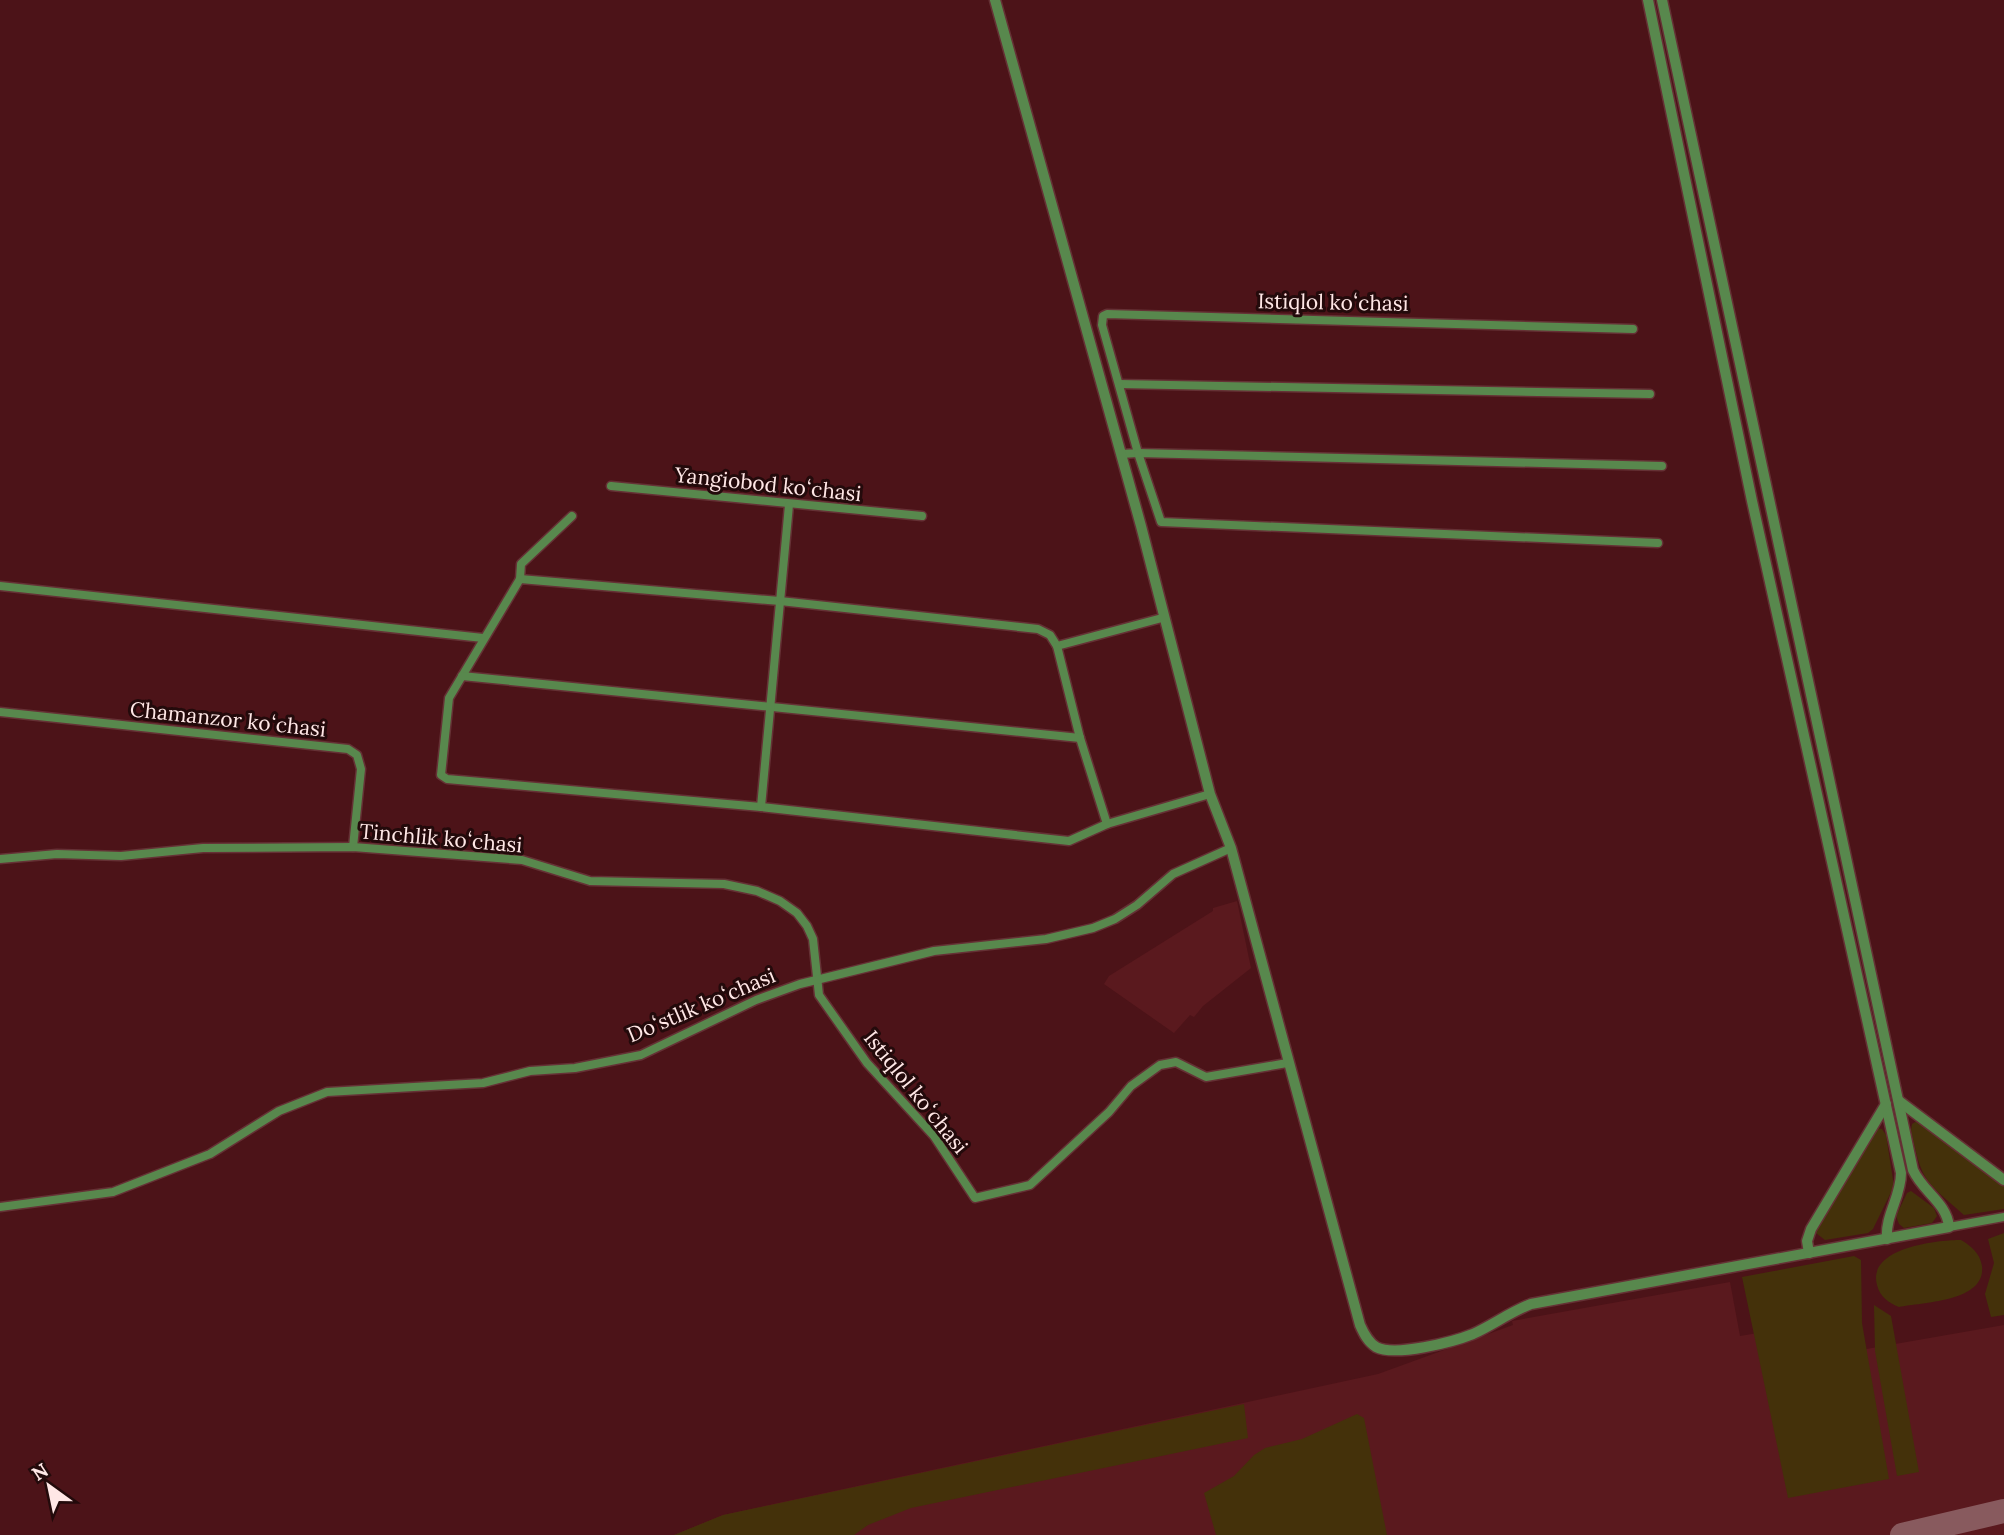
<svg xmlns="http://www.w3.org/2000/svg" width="2004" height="1535" viewBox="0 0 2004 1535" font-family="Lora,serif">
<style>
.built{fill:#5a191e}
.green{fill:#44310a}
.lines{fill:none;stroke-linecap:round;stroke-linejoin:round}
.taxiway{stroke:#885a5e;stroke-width:24}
.minor-casing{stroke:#653135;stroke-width:11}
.tertiary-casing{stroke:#653135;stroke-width:13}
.minor{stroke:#58884d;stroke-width:8}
.tertiary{stroke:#58884d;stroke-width:10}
.labels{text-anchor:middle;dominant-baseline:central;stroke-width:6;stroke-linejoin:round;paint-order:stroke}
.street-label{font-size:21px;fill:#ffe7e6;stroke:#230a0b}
</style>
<rect width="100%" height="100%" fill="#4c1318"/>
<!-- built -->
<g class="built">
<path d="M1237,901L1251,968L1203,1006L1194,1017L1190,1015L1174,1033L1104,984L1109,976L1213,911V908Z"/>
<path d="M1730,1282L1740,1336L1823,1322L1855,1351L2004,1325V1535H674L723,1515L1378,1374L1513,1325L1512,1321Z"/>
</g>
<!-- green -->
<g class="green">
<path d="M1917,1121L2004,1186V1209L1964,1215C1925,1180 1922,1183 1911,1130L1912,1124Z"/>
<path d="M1876,1128L1882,1129L1886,1135L1894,1186L1873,1229L1868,1233L1825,1240L1816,1233L1817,1226Z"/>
<path d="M1911,1191L1934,1208L1937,1216L1932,1223L1904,1228L1899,1224L1896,1216L1907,1193Z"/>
<path d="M2004,1233V1315L1991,1317L1985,1294L1994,1263L1988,1239Z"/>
<path d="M1961,1240C1971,1246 1980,1253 1982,1266C1986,1302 1923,1302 1899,1307C1889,1303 1880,1297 1877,1285C1867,1248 1936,1240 1961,1240Z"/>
<path d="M1854,1256L1861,1260L1862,1323L1889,1479L1788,1498L1742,1277Z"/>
<path d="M1874,1305L1891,1316L1919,1472L1897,1476L1875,1351Z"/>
<path d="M1244,1404L1248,1438L911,1508L868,1525L854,1535H674L723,1515Z"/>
<path d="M1357,1414L1364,1418L1387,1535H1216L1204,1493L1234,1476L1254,1455L1265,1448L1302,1439Z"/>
</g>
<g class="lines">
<!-- taxiway -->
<path class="taxiway" d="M1902,1535L2004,1511"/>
<!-- minor casing -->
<g class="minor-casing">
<g id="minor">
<path d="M1119,384L1650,394"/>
<path d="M1121,454L1138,453L1102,325L1103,316L1107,314L1633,329"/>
<path d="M611,486L922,516"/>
<path d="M1658,543L1161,522L1138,453L1662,466"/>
<path d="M520,579L521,564L572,516"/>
<path d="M0,586L483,638"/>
<path d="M1162,618L1057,646L1050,635L1038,629L780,601L520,579L449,698L441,775L447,779L761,807L1069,841L1107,824L1210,794"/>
<path d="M1057,646L1080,738L1107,824"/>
<path d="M462,676L1080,738"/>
<path d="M0,712L348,749L357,755L361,769L353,847"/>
<path d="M761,807L789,505"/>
<path d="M0,859L57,854L121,856L203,848L353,847L522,860L590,881L724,884L757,891L780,901L797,913L807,926L813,939L819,995L867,1063L934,1136L975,1198L1030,1185L1109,1112L1131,1086L1160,1065L1176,1062L1206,1077L1287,1063"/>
<path d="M0,1207L113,1192L210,1154L279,1111L327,1092L483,1083L530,1071L575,1068L641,1055L756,1000L800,984L934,951L1046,939L1093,928L1115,919L1137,905L1173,874L1231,848"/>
<path d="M1949,1227L2004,1217"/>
</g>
</g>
<!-- tertiary casing -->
<g class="tertiary-casing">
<g id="tertiary">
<path d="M995,0L1141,526L1210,794L1231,848L1360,1325C1364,1334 1368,1342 1376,1347C1395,1357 1453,1342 1473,1334C1493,1325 1510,1312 1531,1304L1949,1227C1947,1203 1923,1192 1913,1170L1662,0"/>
<path d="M1648,0L1752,501L1901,1173C1901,1197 1885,1215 1887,1239"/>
<path d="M1899,1101L2004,1180"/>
<path d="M1809,1253L1807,1241L1811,1229L1886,1104"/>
</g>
</g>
<!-- minor -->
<use href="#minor" class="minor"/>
<!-- tertiary -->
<use href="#tertiary" class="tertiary"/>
</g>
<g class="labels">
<!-- street labels -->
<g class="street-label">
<text transform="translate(1333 302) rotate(1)">Istiqlol koʻchasi</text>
<text transform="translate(768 484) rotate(6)">Yangiobod koʻchasi</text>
<text transform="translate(228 719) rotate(6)">Chamanzor koʻchasi</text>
<text transform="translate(441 838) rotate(5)">Tinchlik koʻchasi</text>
<text transform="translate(701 1005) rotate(-23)">Doʻstlik koʻchasi</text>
<text transform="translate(916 1092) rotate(51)">Istiqlol koʻchasi</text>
</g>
</g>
<!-- north arrow -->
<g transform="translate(49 1486) rotate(327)" stroke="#230a0b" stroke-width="5" paint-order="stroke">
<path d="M0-5L12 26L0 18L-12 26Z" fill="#ffe7e6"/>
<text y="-10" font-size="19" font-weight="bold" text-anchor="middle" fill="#ffe7e6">N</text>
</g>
</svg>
